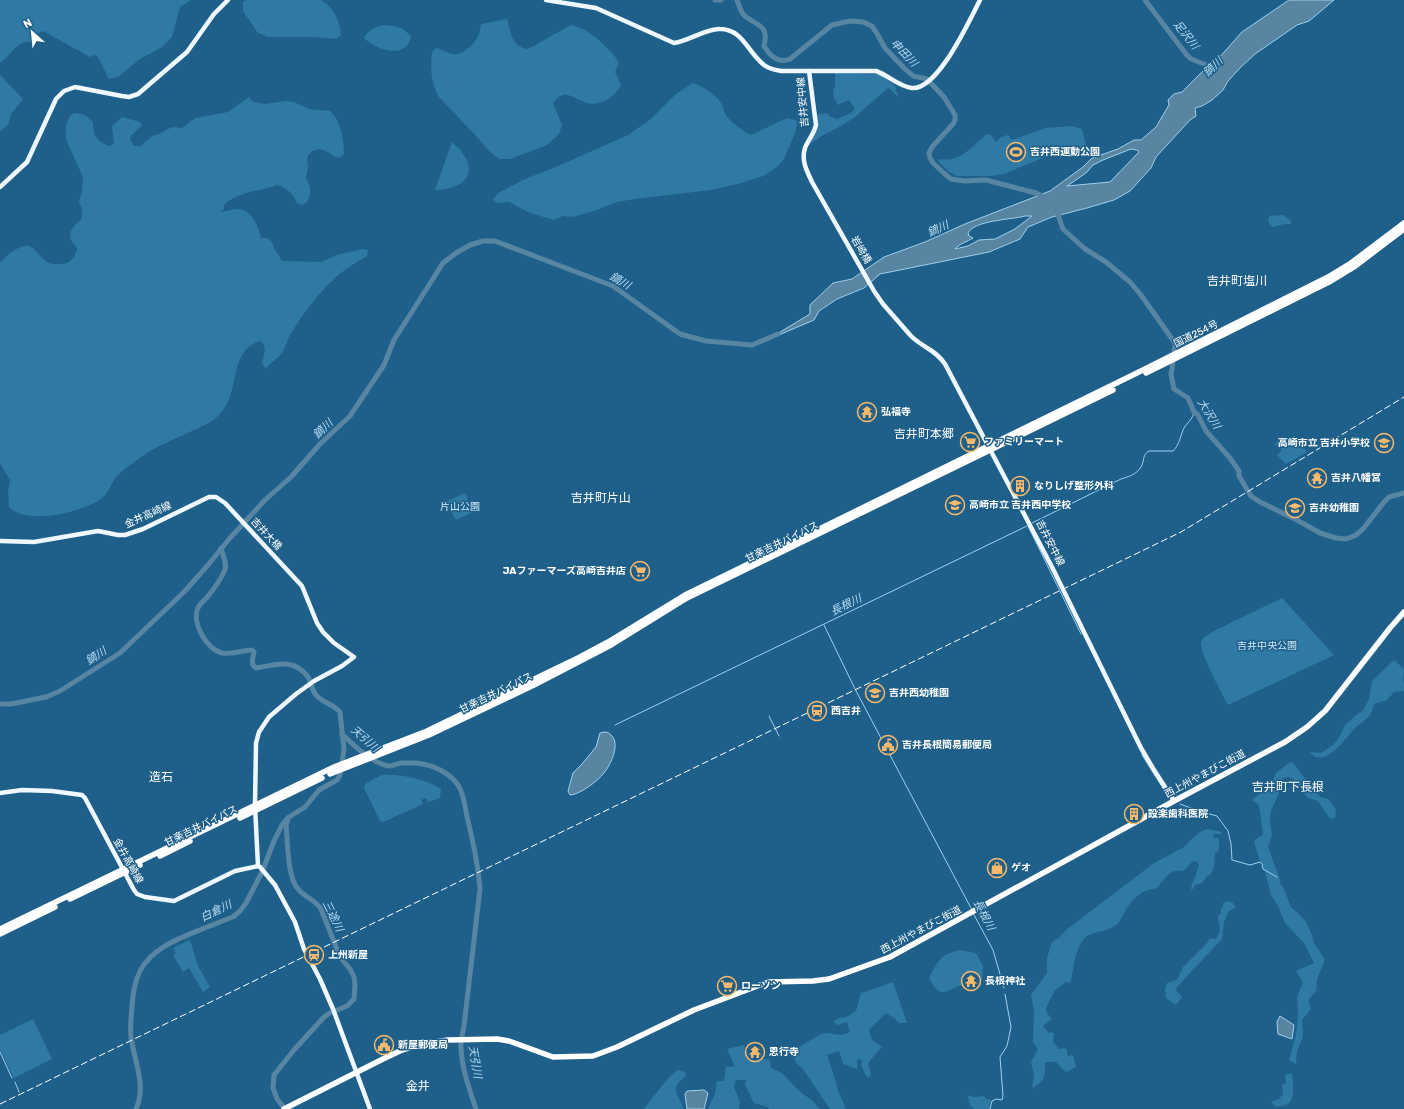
<svg xmlns="http://www.w3.org/2000/svg" width="1404" height="1109" viewBox="0 0 1404 1109" font-family="Rubik,'Noto Sans JP',sans-serif">
<style>
.green{fill:#2f79a5}
.water{fill:#5785a2;stroke:#9ed0ed;fill-rule:evenodd}
.lines{fill:none;stroke-linecap:round;stroke-linejoin:round}
.stream{stroke:#9ed0ed;stroke-width:1}
.river{stroke:#5785a2;stroke-width:5}
.major{stroke:#eff8fe;stroke-width:4.5}
.highway{stroke:#fff;stroke-width:5.5}
.rail{stroke:#fff;stroke-width:1;stroke-dasharray:7 3;stroke-linecap:butt}
.labels{text-anchor:middle;dominant-baseline:central;stroke-width:3;stroke-linejoin:round;paint-order:stroke}
.street-label{font-size:10px;fill:#fff;stroke:#1f608a}
.poi-label{font-size:10px;font-weight:bold;fill:#fff;stroke:#1f608a;text-anchor:start}
.park-label{font-size:10px;fill:#cfe9f8;stroke:#1f608a}
.water-label{font-size:11px;font-style:italic;fill:#b6dcf3;stroke:#1f608a}
.quarter-label{font-size:12px;fill:#fff;stroke:#1f608a}
</style>
<rect width="100%" height="100%" fill="#1f608a"/>
<!-- green -->
<g class="green">
<path d="M0,0H191L180,7L172,37L162,47L140,59L118,77L109,79L98,57L94,55L90,57L43,31L36,34L30,42C17,40 10,57 0,63Z"/>
<path d="M246,0H321C334,7 340,22 341,35L336,39L315,37H268L258,33L243,11V2Z"/>
<path d="M507,19C511,32 511,47 528,49L571,25C575,26 579,27 583,29C593,34 615,53 619,63L615,72L621,85C615,98 598,108 584,102C572,97 563,88 553,103L562,125L559,134L547,145L510,159H499L488,150L477,137L439,97C431,84 430,67 432,52L436,48C442,49 448,54 454,54C463,55 474,45 478,36C480,33 480,28 481,24Z"/>
<path d="M385,25C397,26 404,27 411,37C406,60 376,50 364,38C368,29 377,27 385,25Z"/>
<path d="M835,73L879,74L884,77L897,88L895,91L897,92L899,97C894,95 893,90 888,88L855,117L841,126L823,135L809,145L817,129V115L827,113L829,116L837,119L851,113L855,109L849,100L838,105L834,98L833,90L835,87Z"/>
<path d="M0,75L23,99L11,114L9,123L0,132Z"/>
<path d="M693,83C703,86 718,96 723,106C724,109 724,113 726,115C730,122 743,131 751,135L787,118L797,121L796,131L784,159L777,167L763,176L738,184L711,190L634,199L617,202L594,211L573,217L563,216L554,220L530,213L509,202L497,203L493,200L498,193L525,179L556,167L628,135L651,119L676,94Z"/>
<path d="M249,97L253,102L265,104L286,101L294,102L309,109L330,111C341,121 344,139 344,154L342,156L338,158C327,154 322,143 309,154L307,159L308,167L306,178L310,187V195L307,202L302,205L297,203C293,193 287,188 277,185C260,191 237,192 224,205V209L220,212C226,211 233,209 239,209C252,210 259,228 261,238H267L272,242L274,248L282,261L321,262L337,255L362,249L368,250L367,256C360,260 353,264 346,269C324,285 303,313 289,337C287,342 285,347 283,351C279,359 270,362 266,369L262,363C264,355 268,346 260,341C230,351 239,386 225,407C222,413 217,417 212,421C193,432 171,439 152,450C143,455 124,469 117,476C111,483 109,493 101,499C82,512 27,526 9,507L8,492L10,480L0,463V262C5,259 5,257 9,254C13,250 24,245 29,246C39,249 41,265 57,264C61,264 64,264 67,263C73,260 76,254 77,248C75,245 72,243 71,240C67,230 77,224 82,218V209L79,202L82,192L83,177L66,140V124L70,116L74,113L82,114L86,116L93,122C93,135 96,141 109,146L114,144L112,126L122,117L140,122L142,125L131,136L130,139L134,146H141L152,136L159,134L172,127L182,128L195,118L228,112Z"/>
<path d="M1072,126L1082,129L1087,149L1052,154L1004,174L990,176H957L949,172L938,161L939,159C962,163 971,146 987,134L991,135L996,142L1001,137L1008,135L1012,140L1046,128Z"/>
<path d="M452,142C455,146 461,149 463,154C480,178 457,190 435,190Z"/>
<path d="M1283,215L1290,220L1291,224H1284L1273,227L1269,224L1268,218L1270,216Z"/>
<path d="M1292,436H1295L1307,452L1286,464L1277,455L1282,450L1274,444L1283,437L1286,441Z"/>
<path d="M465,493L473,512L456,520L445,502Z"/>
<path d="M1282,598L1334,655L1228,705C1223,696 1199,651 1201,643C1202,637 1210,634 1214,631Z"/>
<path d="M1394,660L1404,669L1403,681L1404,682V691L1394,692L1387,700L1374,704C1373,707 1373,710 1371,713C1368,719 1360,723 1355,728C1347,737 1323,771 1310,752L1321,753L1333,745L1339,738L1345,725L1356,715L1363,711L1369,699L1372,681Z"/>
<path d="M1290,762L1293,763L1320,797L1328,799L1336,809L1335,818L1330,819L1318,801L1308,798C1304,794 1295,776 1288,777C1285,777 1282,779 1279,781V793L1271,811L1270,821L1272,835L1268,847L1281,883H1279L1283,887L1291,907L1302,917L1306,922L1312,935L1314,943L1324,958V962L1317,979L1316,991L1309,999V1003L1311,1009L1302,1020L1303,1037L1297,1051L1296,1064L1289,1060L1295,1039L1297,1027L1298,1010L1297,997L1303,982L1296,971L1314,963L1304,943L1285,923L1278,906L1271,895L1264,868L1260,862L1254,842L1255,840L1262,835L1263,834L1259,805L1252,800L1262,792H1268L1276,773Z"/>
<path d="M382,775C401,774 426,779 441,789L440,798L428,802L426,798L421,800L423,804L383,822L380,821L364,788L365,784Z"/>
<path d="M1207,829L1222,832L1221,834H1214L1213,838H1219V848L1218,852L1215,853L1214,866L1211,874L1207,876C1204,882 1201,884 1195,885L1193,889L1191,890C1192,881 1194,881 1196,875C1197,871 1197,869 1199,865L1198,862L1193,861L1183,871C1169,870 1170,874 1161,883C1159,885 1159,887 1157,888C1154,889 1150,889 1148,890C1140,893 1134,898 1129,905C1124,911 1122,920 1116,925C1107,933 1091,930 1083,940C1073,954 1075,967 1070,983L1066,982L1055,990L1046,1008L1047,1013L1052,1019L1043,1026L1049,1033L1052,1032L1054,1034L1053,1042L1059,1049L1066,1048L1068,1056L1073,1055L1076,1067L1066,1072L1056,1062H1045C1045,1078 1046,1079 1032,1089L1034,1075L1031,1062L1038,1049L1033,1042L1034,1011L1031,995L1047,973V958L1052,942L1060,937L1066,930L1154,863L1184,847L1195,836L1202,831Z"/>
<path d="M1228,901L1232,902L1236,907L1228,912L1227,916L1224,922L1222,939L1175,989L1182,997L1176,1005L1166,998L1165,989L1167,983L1177,980L1183,967L1207,943L1210,938L1216,939L1220,931L1218,916L1221,913V908L1223,907V903Z"/>
<path d="M190,940L198,966L210,987L203,992L189,968L183,972L173,955L176,953L173,948Z"/>
<path d="M960,950L976,953L983,966L982,980C977,982 970,981 966,983C949,989 940,1002 929,978C939,960 939,955 960,950Z"/>
<path d="M893,982L907,1023H899L894,1018L886,1013L869,1030L872,1040L882,1047L871,1059L868,1064L871,1074L869,1078L866,1076L861,1065L862,1060L857,1059V1069L843,1064L839,1051L827,1055L836,1082L837,1088L846,1109H830L803,1069C780,1052 807,1043 821,1034C832,1030 836,1039 850,1032L847,1022L837,1025L833,1022L839,1018L847,1017L856,1011L861,993Z"/>
<path d="M33,1019L52,1059L14,1078L0,1050V1035Z"/>
<path d="M744,1045L746,1058L769,1059L771,1068L782,1073L799,1091L813,1101L819,1109H769L768,1107L754,1103L745,1085L746,1080H736L734,1087L740,1102L739,1109H708L715,1094L717,1081H724L726,1067L735,1066L727,1049Z"/>
<path d="M679,1070L685,1072L686,1075C684,1079 679,1081 677,1085C672,1093 683,1101 683,1109H644C651,1101 670,1072 679,1070Z"/>
<path d="M1287,1074H1292C1293,1081 1295,1099 1289,1103C1286,1106 1280,1106 1276,1107L1271,1102L1280,1098L1283,1094L1282,1085L1286,1083L1285,1076Z"/>
<path d="M967,1095L974,1097L984,1096L986,1099L991,1100L989,1109H974L970,1105Z"/>
</g>
<!-- water -->
<g class="water">
<path d="M1289,0H1334L1309,21L1297,25L1255,54L1241,67L1228,81L1223,90L1212,100L1202,106L1195,108L1196,116L1190,120L1156,157L1151,168L1130,191L1114,200L1087,208L1052,217L1028,227L1020,239L989,252L880,274L864,288L837,299L819,311L814,320L767,340L810,314V305L833,283L852,279L884,257L925,242L965,224L1050,191L1083,167L1092,158L1118,149L1134,140H1141L1156,127L1169,105L1168,100L1174,94L1182,92L1204,70L1217,60L1242,32ZM1131,149L1137,150L1139,152L1110,182L1067,186L1086,173L1093,165L1103,160ZM1025,216H1032L1015,229L995,239L979,240L968,246L955,249C960,243 967,242 973,238L969,236L968,233C975,220 1010,220 1025,216Z"/>
<path d="M604,732C608,732 609,733 612,736C620,745 611,764 604,773C598,781 579,795 570,795L568,791L573,773L582,764L596,747L600,733Z"/>
<path d="M1280,1016L1294,1025L1292,1039L1278,1034L1277,1022Z"/>
<path d="M704,1090L708,1093L704,1109H687L685,1094L687,1091Z"/>
</g>
<g class="lines">
<!-- stream -->
<g class="stream">
<path d="M1032,523L1121,479C1131,476 1140,473 1143,462C1144,457 1144,454 1149,451H1173C1180,444 1180,436 1184,428C1187,423 1193,419 1194,412"/>
<path d="M1028,526L1081,634"/>
<path d="M824,625L855,689L972,910"/>
<path d="M769,716L779,736"/>
<path d="M615,725L1027,526"/>
<path d="M1142,755L1166,793"/>
<path d="M1180,804L1199,811L1217,816L1228,831L1231,844L1232,860L1250,865L1260,862L1262,864L1263,869L1277,877"/>
<path d="M973,913L993,950L1004,988"/>
<path d="M0,1052L12,1078"/>
<path d="M15,1082L19,1092"/>
<path d="M990,1109L992,1101L996,1099L1002,1100L1003,1096L1000,1057L1007,1046L1011,1027L1005,994"/>
</g>
<!-- river -->
<g class="river">
<path d="M715,0H721"/>
<path d="M737,0C739,5 741,14 746,17C759,26 769,26 764,46C770,56 778,64 790,59L832,25L850,21L863,22L872,26L876,32L885,48L904,68L913,76L927,79L944,97L955,115V120L953,124L932,147L929,153L930,158L933,163L946,175L951,179L965,181L986,180L1036,193L1046,198"/>
<path d="M1145,0L1186,54L1191,59L1214,68"/>
<path d="M1058,209L1059,218L1063,229L1085,249L1106,262L1130,282L1141,295L1170,336L1175,344L1172,369L1171,374L1174,389L1188,398L1194,412L1198,415L1206,431L1230,458L1239,471V476L1251,496L1260,502L1297,520L1320,533L1336,538L1346,539L1356,535L1363,529L1384,502L1389,497L1404,493"/>
<path d="M0,704H11L46,697L60,691L120,653L185,591L208,565L230,538L265,500L291,477L320,444L350,416L384,365L394,340L443,263L456,253L470,245L483,241H495L613,286L680,334L706,341L752,345L778,334"/>
<path d="M342,734C353,745 373,764 389,766C393,766 397,764 401,763C406,763 411,763 416,763C431,764 449,772 458,785C464,794 465,807 467,817C473,841 478,864 480,889L464,1026C463,1031 462,1036 461,1041C460,1064 469,1088 476,1109"/>
<path d="M136,1109C146,1087 136,1065 132,1043C129,1032 131,1019 132,1007C133,995 134,983 140,971C153,946 183,937 207,927C216,924 224,920 233,917L240,911L246,903L262,872L274,841L282,825L289,817L305,807L319,790L337,780L340,775L344,750L340,712C333,704 324,703 317,696C311,690 312,683 308,677C294,657 275,665 256,668C250,664 253,658 254,652L252,650C242,650 232,655 222,653C206,649 190,621 199,606C202,602 206,599 209,595C213,590 221,578 224,572C228,565 223,556 221,548"/>
<path d="M285,1109L277,1099L273,1088L274,1075L294,1050L324,1017L330,1013L347,1006L354,999L355,985L354,977L350,969L340,957L321,909C314,898 305,898 298,889C287,877 288,842 286,825L288,820"/>
</g>
<!-- major -->
<g class="major">
<path d="M546,0L596,8L674,43C689,41 707,28 720,29C743,29 748,53 764,65C769,69 775,70 781,71H876C888,75 899,87 912,88C938,90 969,21 980,0"/>
<path d="M809,71L816,125C814,134 808,140 805,148C801,161 807,171 812,182L874,291L883,304L911,336C922,347 936,350 945,364L1052,567L1141,748L1154,770L1174,801"/>
<path d="M0,187L27,162L56,99L64,91L75,87L122,96L129,97L138,94L187,52L214,14L228,0"/>
<path d="M0,541L34,542L98,531L118,535H125L143,529L209,497H216L225,503L302,586L317,623L323,632L334,643L354,657L342,666L314,681L296,694L269,717L259,732L256,743L255,806L258,866"/>
<path d="M0,793L22,790L52,791L82,795L85,798L134,890L137,894L145,897L174,901L235,871L258,866L260,867L275,885L295,922L304,949L320,979L333,1009L370,1109"/>
</g>
<!-- highway -->
<g class="highway">
<path d="M1146,373L1331,281L1354,267L1404,229"/>
<path d="M330,774L429,735L534,685L611,645L687,598L1113,390"/>
<path d="M240,818L322,778"/>
<path d="M160,856L190,841"/>
<path d="M70,899L140,865"/>
<path d="M0,929L334,767L427,731L580,657L608,642L685,595L1143,370L1328,277L1351,263L1404,223"/>
<path d="M0,934L55,907"/>
<path d="M284,1109L383,1059L402,1050L422,1044L448,1040L497,1039L509,1041L553,1057L593,1056L617,1047L694,1010L760,985L769,982L813,981L829,979L890,957L1174,801L1285,742L1307,727L1325,711L1390,628L1404,612"/>
</g>
<!-- rail -->
<path class="rail" d="M0,1104L1181,532L1404,397"/>
</g>
<!-- icons -->
<defs>
<g id="stadium-ring" transform="scale(1)"><circle r="9.5" fill="#1f608a" stroke="#f9b86a" stroke-width="1.5"/><path d="M0-5a6.5 5 0 1 0 0 10a6.5 5 0 1 0 0-10ZM-3.5-1.8h7v3.6h-7Z" fill="#f9b86a"/></g>
<g id="temple-ring" transform="scale(1)"><circle r="9.5" fill="#1f608a" stroke="#f9b86a" stroke-width="1.5"/><path d="M0-6L5-2H3V0L6.5 2.5H4V6H1.5V3h-3V6H-4V2.5H-6.5L-3 0V-2H-5Z" fill="#f9b86a"/></g>
<g id="supermarket-ring" transform="scale(1)"><circle r="9.5" fill="#1f608a" stroke="#f9b86a" stroke-width="1.5"/><path d="M-6-5.5h2.5l.6 2H6L4.5 2H-2.5L-4.4-4H-6ZM-1.5 3.2a1.3 1.3 0 1 0 .1 0ZM3 3.2a1.3 1.3 0 1 0 .1 0Z" fill="#f9b86a"/></g>
<g id="school-ring" transform="scale(1)"><circle r="9.5" fill="#1f608a" stroke="#f9b86a" stroke-width="1.5"/><path d="M0-5L7-2L0 1L-7-2ZM-4 1L0 2.5L4 1V4Q0 6-4 4Z" fill="#f9b86a"/></g>
<g id="building-ring" transform="scale(1)"><circle r="9.5" fill="#1f608a" stroke="#f9b86a" stroke-width="1.5"/><path d="M-4-6H4V6H1V3H-1V6H-4ZM-2.5-4.3h1.7v1.8h-1.7ZM.8-4.3h1.7v1.8H.8ZM-2.5-1h1.7V.8h-1.7ZM.8-1h1.7V.8H.8Z" fill="#f9b86a"/></g>
<g id="station-ring" transform="scale(1)"><circle r="9.5" fill="#1f608a" stroke="#f9b86a" stroke-width="1.5"/><path d="M-3-6H3Q5-6 5-4V2Q5 4 3 4L4.5 6H3L1.5 4h-3L-3 6H-4.5L-3 4Q-5 4-5 2V-4Q-5-6-3-6ZM-3.5-4v3h7v-3ZM-3.5 1v1.5H-2V1ZM2 1v1.5H3.5V1Z" fill="#f9b86a"/></g>
<g id="civic-ring" transform="scale(1)"><circle r="9.5" fill="#1f608a" stroke="#f9b86a" stroke-width="1.5"/><path d="M-.6-6.5H3V-4.5H.6V-3L4-1V1h2V6H-6V1h2V-1L-.6-3ZM-1.2 2.5V6h2.4V2.5Z" fill="#f9b86a"/></g>
<g id="shop-ring" transform="scale(1)"><circle r="9.5" fill="#1f608a" stroke="#f9b86a" stroke-width="1.5"/><path d="M-5-2.5h2.3a2.7 3.5 0 0 1 5.4 0H5L5.5 6h-11ZM-1.5-2.5h3a1.5 2.3 0 0 0-3 0Z" fill="#f9b86a"/></g>
</defs>
<g fill-rule="evenodd">
<use href="#stadium-ring" x="1016" y="152"/>
<use href="#temple-ring" x="867" y="412"/>
<use href="#supermarket-ring" x="970" y="442"/>
<use href="#school-ring" x="1384" y="443"/>
<use href="#temple-ring" x="1317" y="478"/>
<use href="#building-ring" x="1020" y="486"/>
<use href="#school-ring" x="955" y="505"/>
<use href="#school-ring" x="1295" y="508"/>
<use href="#supermarket-ring" x="640" y="571"/>
<use href="#school-ring" x="875" y="693"/>
<use href="#station-ring" x="817" y="711"/>
<use href="#civic-ring" x="888" y="745"/>
<use href="#building-ring" x="1134" y="814"/>
<use href="#shop-ring" x="997" y="868"/>
<use href="#station-ring" x="314" y="955"/>
<use href="#temple-ring" x="971" y="981"/>
<use href="#supermarket-ring" x="727" y="986"/>
<use href="#civic-ring" x="384" y="1045"/>
<use href="#temple-ring" x="755" y="1052"/>
</g>
<g class="labels">
<!-- street labels -->
<g class="street-label">
<text transform="translate(803 102) rotate(-95)">吉井安中線</text>
<text transform="translate(861 250) rotate(60)">岩崎橋</text>
<text transform="translate(1196 334) rotate(-26)">国道254号</text>
<text transform="translate(148 515) rotate(-24)">金井高崎線</text>
<text transform="translate(266 534) rotate(47)">吉井大橋</text>
<text transform="translate(782 542) rotate(-26)">甘楽吉井バイパス</text>
<text transform="translate(1050 543) rotate(63)">吉井安中線</text>
<text transform="translate(496 693) rotate(-26)">甘楽吉井バイパス</text>
<text transform="translate(1205 774) rotate(-28)">西上州やまびこ街道</text>
<text transform="translate(201 826) rotate(-26)">甘楽吉井バイパス</text>
<text transform="translate(128 861) rotate(61)">金井高崎線</text>
<text transform="translate(921 930) rotate(-28)">西上州やまびこ街道</text>
</g>
<!-- poi labels -->
<g class="poi-label">
<text x="1030" y="152">吉井西運動公園</text>
<text x="881" y="412">弘福寺</text>
<text x="984" y="442">ファミリーマート</text>
<text x="1370" y="443" text-anchor="end">高崎市立 吉井小学校</text>
<text x="1331" y="478">吉井八幡宮</text>
<text x="1034" y="486">なりしげ整形外科</text>
<text x="969" y="505">高崎市立 吉井西中学校</text>
<text x="1309" y="508">吉井幼稚園</text>
<text x="626" y="571" text-anchor="end">JAファーマーズ高崎吉井店</text>
<text x="889" y="693">吉井西幼稚園</text>
<text x="831" y="711">西吉井</text>
<text x="902" y="745">吉井長根簡易郵便局</text>
<text x="1148" y="814">設楽歯科医院</text>
<text x="1011" y="868">ゲオ</text>
<text x="328" y="955">上州新屋</text>
<text x="985" y="981">長根神社</text>
<text x="741" y="986">ローソン</text>
<text x="398" y="1045">新屋郵便局</text>
<text x="769" y="1052">恩行寺</text>
</g>
<!-- park labels -->
<g class="park-label">
<text x="460" y="507">片山公園</text>
<text x="1267" y="646">吉井中央公園</text>
</g>
<!-- water labels -->
<g class="water-label">
<text transform="translate(1186 35) rotate(52)">足沢川</text>
<text transform="translate(904 53) rotate(46)">申田川</text>
<text transform="translate(1213 67) rotate(-44)">鏑川</text>
<text transform="translate(938 229) rotate(-25)">鏑川</text>
<text transform="translate(620 281) rotate(30)">鏑川</text>
<text transform="translate(1209 414) rotate(58)">大沢川</text>
<text transform="translate(323 429) rotate(-44)">鏑川</text>
<text transform="translate(846 605) rotate(-26)">長根川</text>
<text transform="translate(96 656) rotate(-33)">鏑川</text>
<text transform="translate(365 739) rotate(41)">天引川</text>
<text transform="translate(216 911) rotate(-26)">白倉川</text>
<text transform="translate(984 915) rotate(62)">長根川</text>
<text transform="translate(333 916) rotate(64)">三途川</text>
<text transform="translate(475 1062) rotate(81)">天引川</text>
</g>
<!-- quarter labels -->
<g class="quarter-label">
<text x="1237" y="281">吉井町塩川</text>
<text x="924" y="434">吉井町本郷</text>
<text x="601" y="498">吉井町片山</text>
<text x="161" y="777">造石</text>
<text x="1288" y="787">吉井町下長根</text>
<text x="418" y="1086">金井</text>
</g>
</g>
<!-- north arrow -->
<g transform="translate(32 32) rotate(333)" stroke="#1f608a" stroke-width="3" paint-order="stroke">
<path d="M0-3L7 15L0 10L-7 15Z" fill="#ffffff"/>
<text y="-6" font-size="11" font-weight="bold" text-anchor="middle" fill="#ffffff">N</text>
</g>
</svg>
